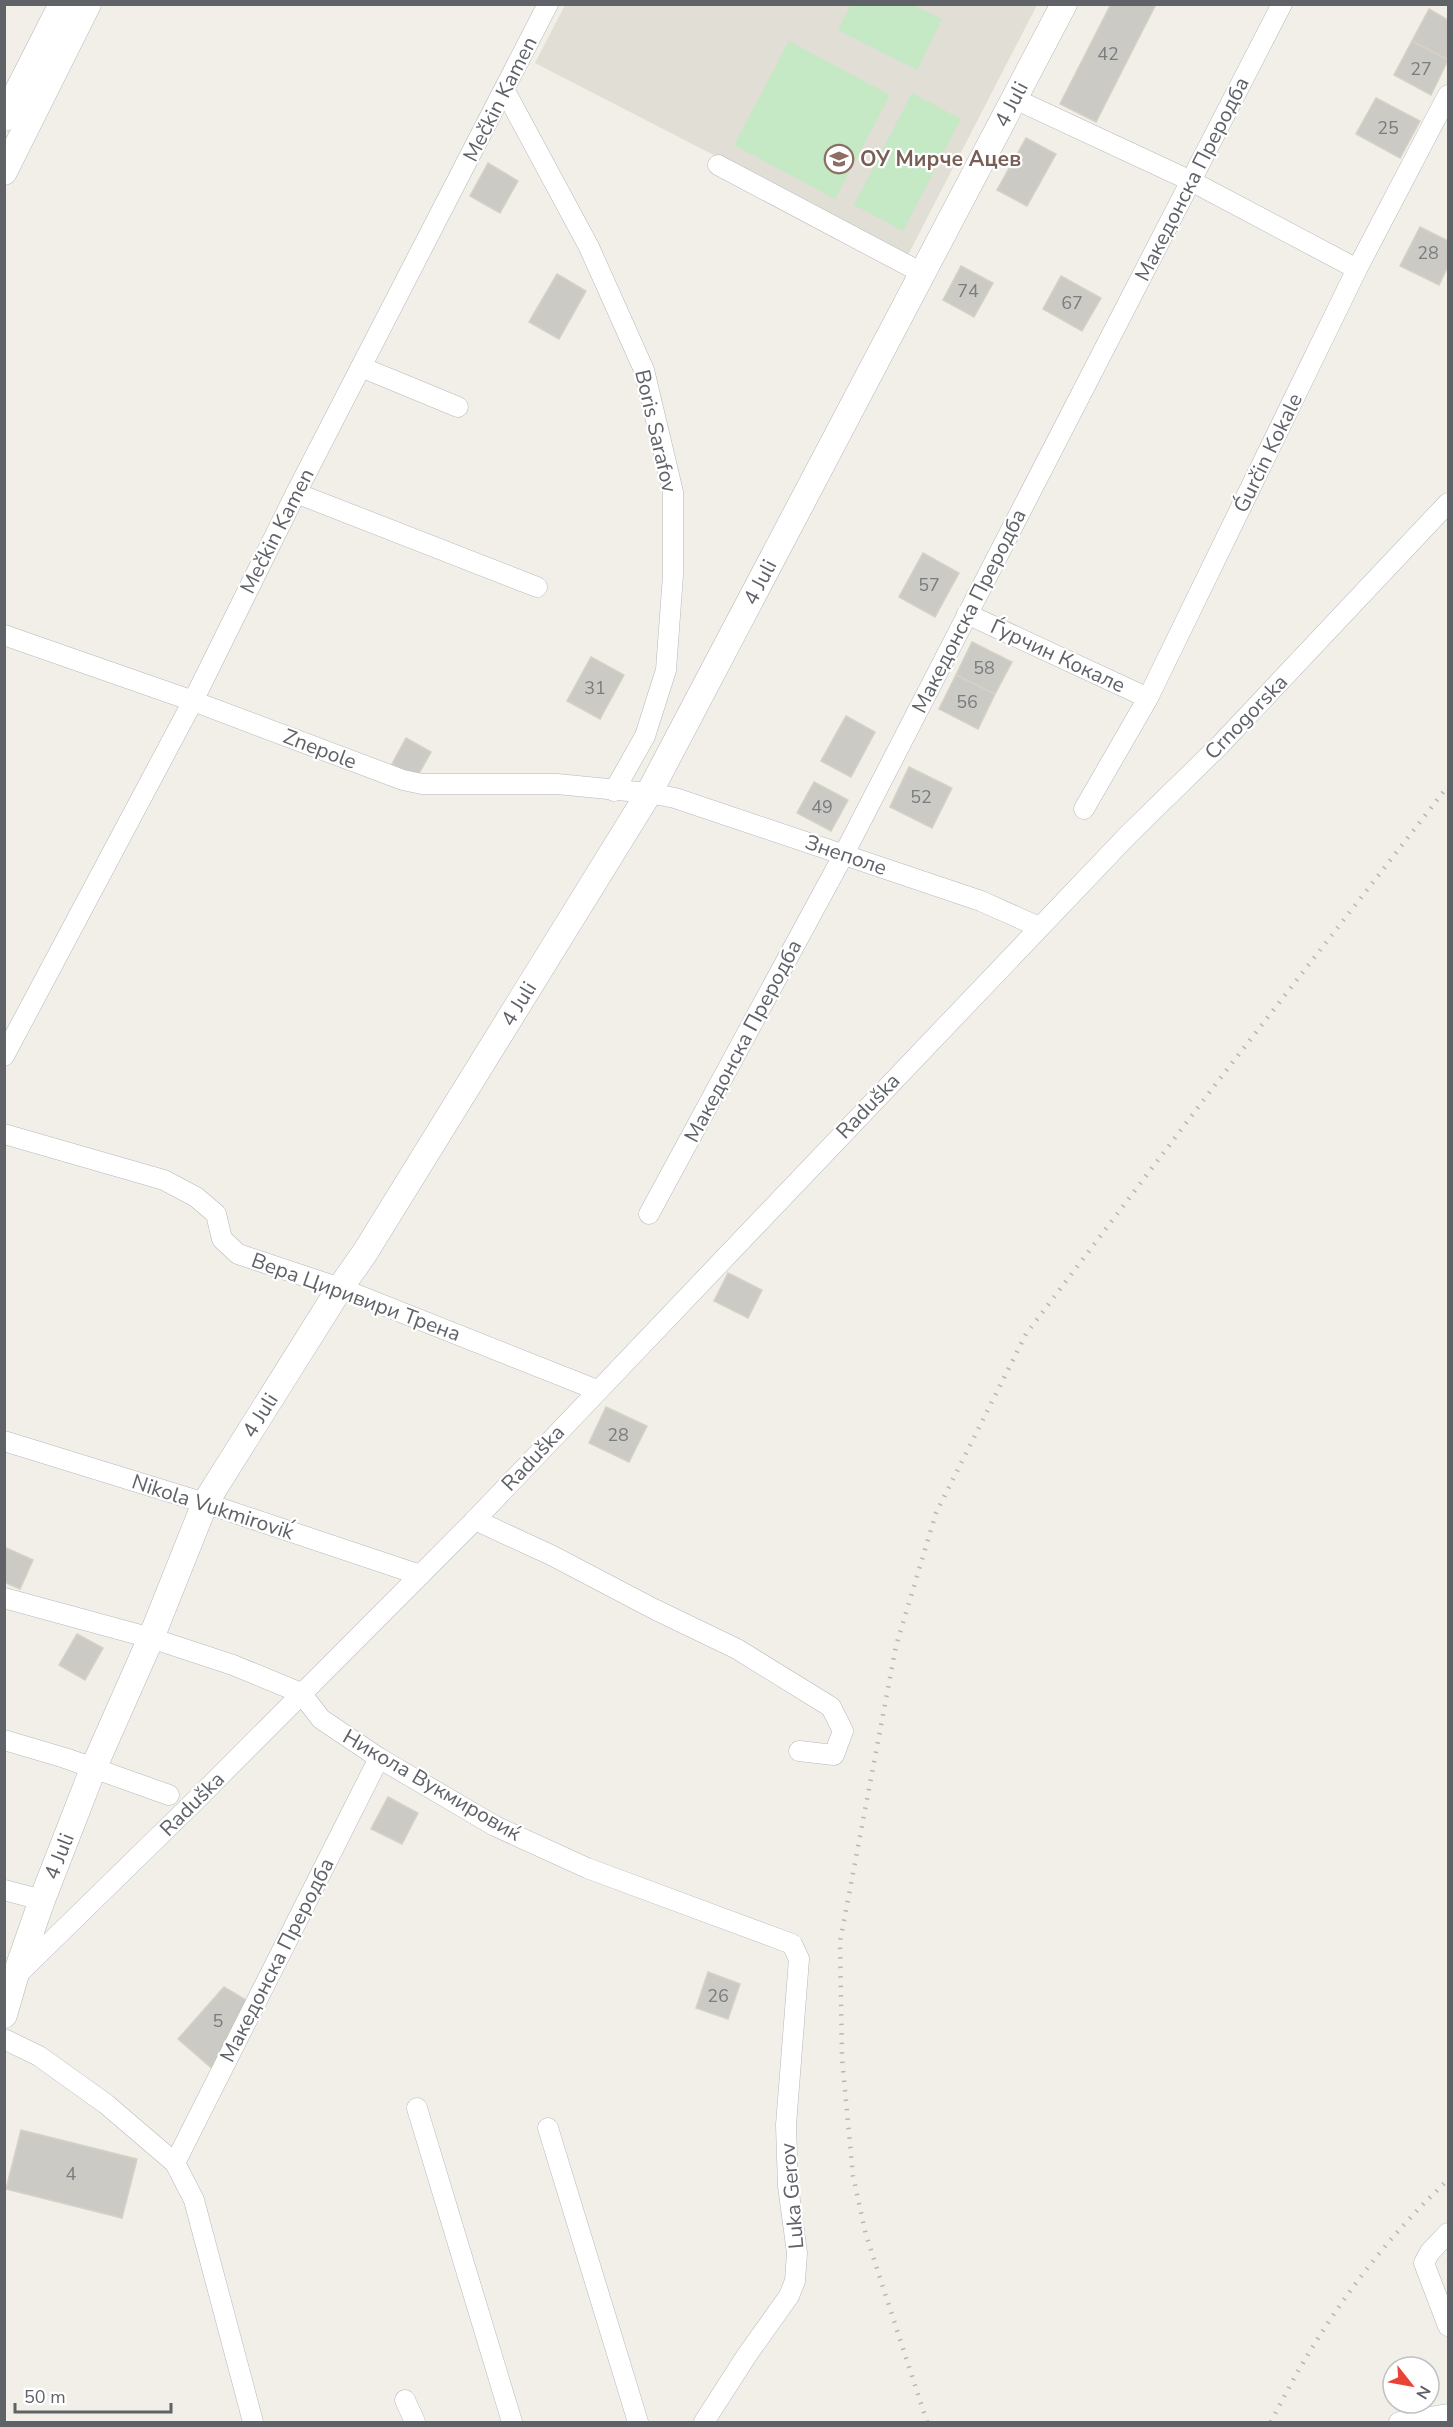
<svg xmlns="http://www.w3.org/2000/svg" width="1453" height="2427" viewBox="0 0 1453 2427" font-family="'Nunito Sans',sans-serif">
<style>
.education{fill:#e1ded6}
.green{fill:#c5e8c5}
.building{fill:#cccac5;stroke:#d6d1c6;stroke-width:1.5}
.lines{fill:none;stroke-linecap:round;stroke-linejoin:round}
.minor-casing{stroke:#b5b8bc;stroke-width:21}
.tertiary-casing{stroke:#b5b8bc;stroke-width:27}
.minor{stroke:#fff;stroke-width:20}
.tertiary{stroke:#fff;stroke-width:26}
.rail{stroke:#b6b7b8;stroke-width:4.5;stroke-dasharray:1.5 8;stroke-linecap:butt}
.labels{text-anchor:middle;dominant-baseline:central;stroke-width:4.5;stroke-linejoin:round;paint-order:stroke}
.number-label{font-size:18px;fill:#7a7d7f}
.street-label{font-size:21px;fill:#5f6368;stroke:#fff}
.education-label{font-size:21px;font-weight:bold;fill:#785e54;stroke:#fff;text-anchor:start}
</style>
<rect width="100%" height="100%" fill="#f1efe8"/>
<!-- education -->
<path class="education" d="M565,5H1037L908,255L535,63Z"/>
<!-- green -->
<g class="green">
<path d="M851,4L913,5L942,19L917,70L838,30Z"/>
<path d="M789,41L890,95L835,199L734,145Z"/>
<path d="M912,93L961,119L903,231L854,205Z"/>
</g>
<!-- building -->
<g class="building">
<path d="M1111,4H1156L1096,122L1060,104Z"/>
<path d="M1429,9L1448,20V60L1412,41Z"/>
<path d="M1412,41L1448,60L1431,95L1394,75Z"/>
<path d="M1376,98L1420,121L1400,158L1356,134Z"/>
<path d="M1026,138L1056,154L1027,206L997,190Z"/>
<path d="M488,163L518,181L500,213L470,196Z"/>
<path d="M1420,227L1448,241V266L1439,285L1400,266Z"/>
<path d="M961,266L993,283L974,317L943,300Z"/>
<path d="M557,274L586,291L559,339L529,322Z"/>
<path d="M1061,276L1101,298L1082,331L1043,309Z"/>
<path d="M923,553L959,573L935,617L899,597Z"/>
<path d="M972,642L1012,662L995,694L956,675Z"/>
<path d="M591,657L624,675L600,719L567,701Z"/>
<path d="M956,675L995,694L978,729L939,709Z"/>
<path d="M846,716L875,732L851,777L821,761Z"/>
<path d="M406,738L431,752L417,777L392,764Z"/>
<path d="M909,767L952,788L932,828L890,807Z"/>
<path d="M814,782L848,800L831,831L797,813Z"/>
<path d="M728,1273L762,1290L748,1318L714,1301Z"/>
<path d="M606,1407L647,1426L629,1462L589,1443Z"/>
<path d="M4,1547L33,1560L20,1589L4,1582Z"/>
<path d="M77,1634L103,1648L85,1680L59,1665Z"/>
<path d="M388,1797L418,1813L402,1844L371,1829Z"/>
<path d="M708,1972L740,1984L728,2019L696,2008Z"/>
<path d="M224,1987L251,2003L215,2071L178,2039Z"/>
<path d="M21,2130L137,2159L122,2218L6,2189Z"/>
</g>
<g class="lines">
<!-- minor casing -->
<g class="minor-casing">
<g id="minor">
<path d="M505,91L589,247L644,370L673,492V575L666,670L645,736L614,791"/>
<path d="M1015,99L1191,181L1357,269"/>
<path d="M718,165L922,273"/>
<path d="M361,367L458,407"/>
<path d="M296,493L537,587"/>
<path d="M967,614L1148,698"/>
<path d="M4,635L193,701L403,780L422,784H557L649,793L675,798L981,901L1039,927"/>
<path d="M1084,809L1148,698L1357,269L1448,95"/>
<path d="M4,1056L193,701L296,493L548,4"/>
<path d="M4,1134L164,1180L196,1197L216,1214L222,1239L238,1254L340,1288L597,1390"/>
<path d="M649,1214L844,854L1282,4"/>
<path d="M4,1441L205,1503L420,1575"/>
<path d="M475,1520L551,1555L654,1609L737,1649L831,1707L843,1731L834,1755L799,1751"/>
<path d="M4,1598L151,1638L233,1665L301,1693L321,1719L379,1758L495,1826L587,1868L792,1944L799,1959L786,2125L788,2186L797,2253L795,2281L789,2296L747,2355L704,2422"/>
<path d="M4,1740L65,1758L169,1795"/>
<path d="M4,1890L42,1900"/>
<path d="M18,1974L196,1800L475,1520L1128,835L1220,745L1448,503"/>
<path d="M4,2039L39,2056L106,2104L175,2163L194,2200L253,2422"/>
<path d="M417,2108L512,2422"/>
<path d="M548,2128L638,2422"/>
<path d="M175,2163L379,1758"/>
<path d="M1448,2233L1430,2252L1424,2263L1448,2326"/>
<path d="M405,2400L415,2422"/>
<path d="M1399,2422L1448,2414"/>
</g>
</g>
<!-- tertiary casing -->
<g class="tertiary-casing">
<g id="tertiary">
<path d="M4,118L62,4"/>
<path d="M4,172L88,4"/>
<path id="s1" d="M4,2015L15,1977L42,1900L93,1769L151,1638L205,1503L340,1288L364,1254L649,793L1064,4"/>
</g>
</g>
<!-- minor -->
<use href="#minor" class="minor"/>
<!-- tertiary -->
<use href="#tertiary" class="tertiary"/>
<!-- rail -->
<g class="rail">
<path d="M927,2422L866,2235L853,2176L842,2058L840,1942L896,1646L936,1513L1026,1334L1215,1085L1448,786"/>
<path d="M1271,2422C1315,2333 1375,2248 1448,2180"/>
</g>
</g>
<!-- icons -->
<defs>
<g id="school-ring" transform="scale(1.5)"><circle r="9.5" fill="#fff" stroke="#8d6e63" stroke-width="1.5"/><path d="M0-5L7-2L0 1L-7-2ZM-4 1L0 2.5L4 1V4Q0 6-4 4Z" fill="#8d6e63"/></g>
</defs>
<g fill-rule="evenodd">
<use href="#school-ring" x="839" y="159"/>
</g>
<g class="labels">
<!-- number labels -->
<g class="number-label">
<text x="1108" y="54">42</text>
<text x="1421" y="69">27</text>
<text x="1388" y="128">25</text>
<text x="1428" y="253">28</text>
<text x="968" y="291">74</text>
<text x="1072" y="303">67</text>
<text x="929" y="585">57</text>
<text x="984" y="668">58</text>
<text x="595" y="688">31</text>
<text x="967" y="702">56</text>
<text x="921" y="797">52</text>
<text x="822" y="807">49</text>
<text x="618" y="1435">28</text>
<text x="718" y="1996">26</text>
<text x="218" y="2021">5</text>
<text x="71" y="2174">4</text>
</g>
<!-- street labels -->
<g class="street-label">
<text transform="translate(500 99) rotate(-63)">Mečkin Kamen</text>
<text stroke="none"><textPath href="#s1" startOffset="2166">4 Juli</textPath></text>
<text transform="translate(1192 179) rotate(-63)">Македонска Преродба</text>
<text transform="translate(656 431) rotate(77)">Boris Sarafov</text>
<text transform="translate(1268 453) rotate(-64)">Ǵurčin Kokale</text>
<text transform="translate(277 531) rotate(-63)">Mečkin Kamen</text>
<text stroke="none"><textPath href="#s1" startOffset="1626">4 Juli</textPath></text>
<text transform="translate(969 611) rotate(-63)">Македонска Преродба</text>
<text transform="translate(1058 656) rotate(25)">Ѓурчин Кокале</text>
<text transform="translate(1246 717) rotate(-46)">Crnogorska</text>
<text transform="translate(320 749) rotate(21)">Znepole</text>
<text transform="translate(846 855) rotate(19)">Знеполе</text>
<text stroke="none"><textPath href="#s1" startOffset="1140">4 Juli</textPath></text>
<text transform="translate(743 1041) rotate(-62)">Македонска Преродба</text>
<text transform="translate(868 1106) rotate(-46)">Raduška</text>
<text transform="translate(356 1297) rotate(20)">Вера Циривири Трена</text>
<text stroke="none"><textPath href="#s1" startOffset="654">4 Juli</textPath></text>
<text transform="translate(533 1458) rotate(-47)">Raduška</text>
<text transform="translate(213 1507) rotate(18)">Nikola Vukmiroviḱ</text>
<text transform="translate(432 1785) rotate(30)">Никола Вукмировиќ</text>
<text transform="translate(192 1804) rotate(-45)">Raduška</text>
<text stroke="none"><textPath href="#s1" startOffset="168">4 Juli</textPath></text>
<text transform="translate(277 1960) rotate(-63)">Македонска Преродба</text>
<text transform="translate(792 2196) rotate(-95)">Luka Gerov</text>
</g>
<!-- education labels -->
<g class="education-label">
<text x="860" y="159">ОУ Мирче Ацев</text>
</g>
</g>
<!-- border -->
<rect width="1453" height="2427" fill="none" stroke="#5f6368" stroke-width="12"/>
<!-- north arrow -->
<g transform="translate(1411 2385) rotate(121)"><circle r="28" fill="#ffffff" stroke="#bfc1c3" stroke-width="1.5"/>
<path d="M0-4.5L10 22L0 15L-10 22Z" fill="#ea4335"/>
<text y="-9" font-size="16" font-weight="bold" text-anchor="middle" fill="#5f6368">N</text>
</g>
<!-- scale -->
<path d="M15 2403v9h156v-9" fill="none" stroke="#5f6368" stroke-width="3"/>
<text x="24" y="2403" font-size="18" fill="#5f6368" stroke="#ffffff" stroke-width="4.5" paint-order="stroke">50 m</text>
</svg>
